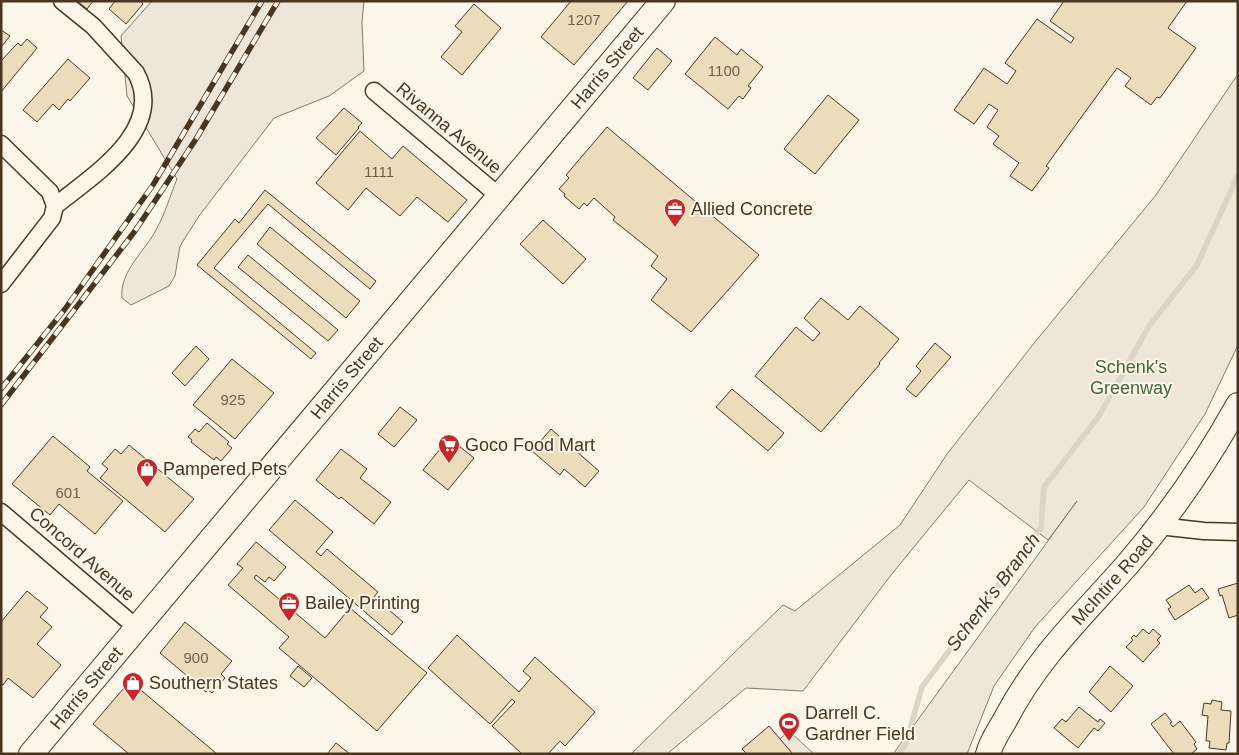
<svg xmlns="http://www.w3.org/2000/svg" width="1239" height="755" viewBox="0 0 1239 755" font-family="Helvetica,sans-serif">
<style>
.green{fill:#ede6d9;stroke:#887966}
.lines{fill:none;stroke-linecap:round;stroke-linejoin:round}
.stream{stroke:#dcd4c6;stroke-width:5.5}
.building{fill:#ecdcbc;stroke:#4a3520}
.street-casing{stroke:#4a3520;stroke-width:19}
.secondary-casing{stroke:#4a3520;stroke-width:26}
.street{stroke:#fbf6e9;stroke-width:16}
.secondary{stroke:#fbf6e9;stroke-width:24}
.rail-casing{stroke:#4a3520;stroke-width:5.5}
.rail{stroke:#fbf6e9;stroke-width:4;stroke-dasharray:11;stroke-linecap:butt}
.labels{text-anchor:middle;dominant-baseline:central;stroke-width:4;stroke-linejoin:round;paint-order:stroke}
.number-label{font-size:15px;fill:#725f47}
.street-label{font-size:18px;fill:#4a3520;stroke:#fbf6e9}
.poi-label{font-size:18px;fill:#4a3520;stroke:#fbf6e9;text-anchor:start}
.park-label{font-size:18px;fill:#436837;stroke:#fbf6e9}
.water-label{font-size:19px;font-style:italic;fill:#4a3520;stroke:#fbf6e9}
</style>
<rect width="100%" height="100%" fill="#fbf6e9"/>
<!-- green -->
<g class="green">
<path d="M152,1H364L362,22L364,71L329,96L274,118L199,216L180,246L175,276L169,286L131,305L122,298C119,272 145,251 156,230C165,214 170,196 177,179L127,96L121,36Z"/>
<path d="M1238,74V345L1205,414L1144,507L1035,627L994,686L967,754H893L1077,501L1048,540L969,480L891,575L803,691L746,688L667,754H631L783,605L795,611L900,525L947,454L1035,342L1156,195Z"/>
<path d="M789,731L814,754H763Z"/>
</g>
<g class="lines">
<!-- stream -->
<path class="stream" d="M899,754L906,743L922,687L1041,528L1044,487L1099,416L1149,326L1197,265L1238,175"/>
</g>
<!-- building -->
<g class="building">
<path d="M77,1H93L87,9Z"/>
<path d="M115,1H141L143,4L126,24L109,9Z"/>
<path d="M571,1H628L574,65L541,37Z"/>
<path d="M1064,1H1187L1168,28L1196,48L1160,98L1157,97L1151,105L1125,86L1131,78L1117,68L1046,166L1049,168L1032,191L1010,176L1019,163L993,144L999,136L987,127L998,110L989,104L974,124L954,110L984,68L1007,84L1016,71L1005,63L1037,19L1071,43L1074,38L1050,21Z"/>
<path d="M474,4L501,28L462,75L441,57L462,32L455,26Z"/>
<path d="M1,30L10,36L1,47Z"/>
<path d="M715,37L737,55L741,49L763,67L748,86L751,88L743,99L739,96L728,109L685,74Z"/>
<path d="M27,39L37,48L1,92V61L14,47L18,43L21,46Z"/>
<path d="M657,48L672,61L648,90L633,78Z"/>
<path d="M68,59L90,78L70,101L68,99L59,110L53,104L37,122L23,110Z"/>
<path d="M828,95L859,120L815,174L784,149Z"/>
<path d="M344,108L362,123L358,127L359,128L336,155L316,138Z"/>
<path d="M607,127L759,255L691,332L651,300L667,279L651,266L658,256L613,220L615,217L594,198L587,206L584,203L579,209L564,196L565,194L559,189L569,178L566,175Z"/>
<path d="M360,131L392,159L403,146L467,200L448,222L417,197L400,216L366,188L348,210L316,183Z"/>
<path d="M265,190L376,281L370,289L268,204L214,268L316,353L311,359L197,265L235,219L239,223Z"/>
<path d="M543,220L586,259L563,284L520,244Z"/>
<path d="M270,227L360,301L346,318L257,244Z"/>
<path d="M248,255L338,330L328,341L238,267Z"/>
<path d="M821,298L848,320L860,306L899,339L879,363L880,364L821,432L755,376L796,327L813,341L820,333L804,318Z"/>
<path d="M935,343L951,357L916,397L906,389L921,371L916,366Z"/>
<path d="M196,346L209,359L185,386L172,373Z"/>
<path d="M232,359L274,393L235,439L193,405Z"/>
<path d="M732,389L784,433L768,451L716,407Z"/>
<path d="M400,407L417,420L394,447L378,434Z"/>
<path d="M207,423L229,442L227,444L232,448L221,461L216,457L214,460L191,442L192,440L188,437L195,429L199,432Z"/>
<path d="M551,429L599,471L585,487L564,469L560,475L532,451Z"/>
<path d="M53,436L90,467L87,471L123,501L95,534L59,504L50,515L12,484Z"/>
<path d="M449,438L474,458L448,490L423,470Z"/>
<path d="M129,445L194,499L165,532L100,478L108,469L102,464L115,449L121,454Z"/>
<path d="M341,449L367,469L360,478L391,502L374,524L341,497L339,499L316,480Z"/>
<path d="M295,500L333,532L316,552L321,556L327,549L378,592L374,597L403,622L392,635L269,530Z"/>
<path d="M256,542L286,567L274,581L269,577L265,582L256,575L254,578L325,638L350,608L427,673L377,731L279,648L289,637L228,585L243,568L237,564Z"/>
<path d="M1238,583V615L1229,618L1222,595L1220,596L1218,589Z"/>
<path d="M1189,585L1195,593L1202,588L1209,598L1175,620L1168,609L1171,607L1166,600Z"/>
<path d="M27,591L48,608L40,617L52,627L37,644L61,665L33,698L8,678L3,685L1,683V622Z"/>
<path d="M185,622L232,661L221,674L225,678L212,693L208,690L206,692L160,653Z"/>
<path d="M1143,629L1149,634L1153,629L1161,636L1157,640L1160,643L1143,662L1126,647L1133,640L1131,638L1134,635L1136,637Z"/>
<path d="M457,635L519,692L531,678L523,671L535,657L595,712L565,746L560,741L548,754H522L492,726L515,702L512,699L490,724L428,668Z"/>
<path d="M298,666L312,678L304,687L290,676Z"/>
<path d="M1110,666L1133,686L1111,712L1089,692Z"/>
<path d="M130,681L217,754H129L93,724Z"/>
<path d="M1212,700L1222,702L1221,710L1231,711L1229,743H1227L1226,750L1209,748L1210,741H1206L1208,716L1202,715L1204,703L1211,704Z"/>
<path d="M1079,707L1098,722L1100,719L1105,723L1098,731L1094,728L1078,748L1054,728L1062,719L1066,722Z"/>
<path d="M1165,713L1172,722L1170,723L1173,727L1180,721L1196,742L1194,744L1197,749L1191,754H1174L1151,724Z"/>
<path d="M769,726L792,753L791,754H747L742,749Z"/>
<path d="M336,743L350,754H327Z"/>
</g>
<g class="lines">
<!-- street casing -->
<g class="street-casing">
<g id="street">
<path d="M374,91L499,196"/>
<path d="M1,144L50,192L55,206L52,218L1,284"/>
<path d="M55,206C92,176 167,130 136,73L93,26L62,1"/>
<path d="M1,512L137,628"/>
<path d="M1159,526L1204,531L1238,532"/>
</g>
</g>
<!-- secondary casing -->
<g class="secondary-casing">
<g id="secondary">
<path id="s1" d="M31,754L663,1"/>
<path id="s2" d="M988,754C991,742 999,731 1005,720C1037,658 1082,616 1127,565C1169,516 1207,461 1238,405"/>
</g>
</g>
<!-- street -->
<use href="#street" class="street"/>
<!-- secondary -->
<use href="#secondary" class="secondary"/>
<!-- rail casing -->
<g class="rail-casing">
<g id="rail">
<path d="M1,389L65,309L153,185L262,1"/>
<path d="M1,405L135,231L196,139L278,1"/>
</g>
</g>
<!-- rail -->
<use href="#rail" class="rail"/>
</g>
<!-- icons -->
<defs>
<g id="office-pin" transform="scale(1.125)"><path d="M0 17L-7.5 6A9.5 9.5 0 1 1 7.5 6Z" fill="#c62828" stroke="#fbf6e9"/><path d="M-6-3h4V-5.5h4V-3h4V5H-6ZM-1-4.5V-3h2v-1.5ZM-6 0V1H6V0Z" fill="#fff"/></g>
<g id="supermarket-pin" transform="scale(1.125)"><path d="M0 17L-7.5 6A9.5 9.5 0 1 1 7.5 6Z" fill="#c62828" stroke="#fbf6e9"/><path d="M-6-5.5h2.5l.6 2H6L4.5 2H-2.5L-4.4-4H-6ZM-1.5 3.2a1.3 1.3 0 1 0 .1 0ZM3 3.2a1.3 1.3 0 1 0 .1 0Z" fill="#fff"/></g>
<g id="shop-pin" transform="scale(1.125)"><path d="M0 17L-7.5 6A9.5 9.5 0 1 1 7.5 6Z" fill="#c62828" stroke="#fbf6e9"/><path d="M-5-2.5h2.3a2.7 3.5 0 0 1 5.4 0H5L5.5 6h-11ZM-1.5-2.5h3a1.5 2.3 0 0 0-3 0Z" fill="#fff"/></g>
<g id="stadium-pin" transform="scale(1.125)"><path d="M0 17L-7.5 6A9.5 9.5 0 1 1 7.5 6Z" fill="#c62828" stroke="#fbf6e9"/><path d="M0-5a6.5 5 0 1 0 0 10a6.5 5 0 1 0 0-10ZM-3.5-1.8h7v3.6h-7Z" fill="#fff"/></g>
</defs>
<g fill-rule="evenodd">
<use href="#office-pin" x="675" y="209"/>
<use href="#supermarket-pin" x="449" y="445"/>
<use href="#shop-pin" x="147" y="469"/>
<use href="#office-pin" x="289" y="603"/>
<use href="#shop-pin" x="133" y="683"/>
<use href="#stadium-pin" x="789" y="723"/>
</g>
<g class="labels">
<!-- number labels -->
<g class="number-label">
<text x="584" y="19">1207</text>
<text x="724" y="70">1100</text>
<text x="379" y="171">1111</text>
<text x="233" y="399">925</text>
<text x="68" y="492">601</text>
<text x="196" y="657">900</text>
</g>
<!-- street labels -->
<g class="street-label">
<text stroke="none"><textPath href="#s1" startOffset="896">Harris Street</textPath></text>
<text transform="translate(449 128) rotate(40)">Rivanna Avenue</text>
<text stroke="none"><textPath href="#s1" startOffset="491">Harris Street</textPath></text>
<text transform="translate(82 554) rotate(41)">Concord Avenue</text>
<text stroke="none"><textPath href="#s2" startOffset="215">McIntire Road</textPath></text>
<text stroke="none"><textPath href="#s1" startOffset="86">Harris Street</textPath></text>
</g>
<!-- poi labels -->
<g class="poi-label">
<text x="691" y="209">Allied Concrete</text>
<text x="465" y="445">Goco Food Mart</text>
<text x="163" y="469">Pampered Pets</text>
<text x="305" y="603">Bailey Printing</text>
<text x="149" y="683">Southern States</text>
<text x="805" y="713">Darrell C.<tspan x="805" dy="21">Gardner Field</tspan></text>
</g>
<!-- park labels -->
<g class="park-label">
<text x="1131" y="367">Schenk's<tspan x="1131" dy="21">Greenway</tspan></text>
</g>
<!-- water labels -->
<g class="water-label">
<text transform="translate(993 592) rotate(-53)">Schenk's Branch</text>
</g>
</g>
<!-- border -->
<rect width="1239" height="755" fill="none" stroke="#4a3520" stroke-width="5"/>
</svg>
